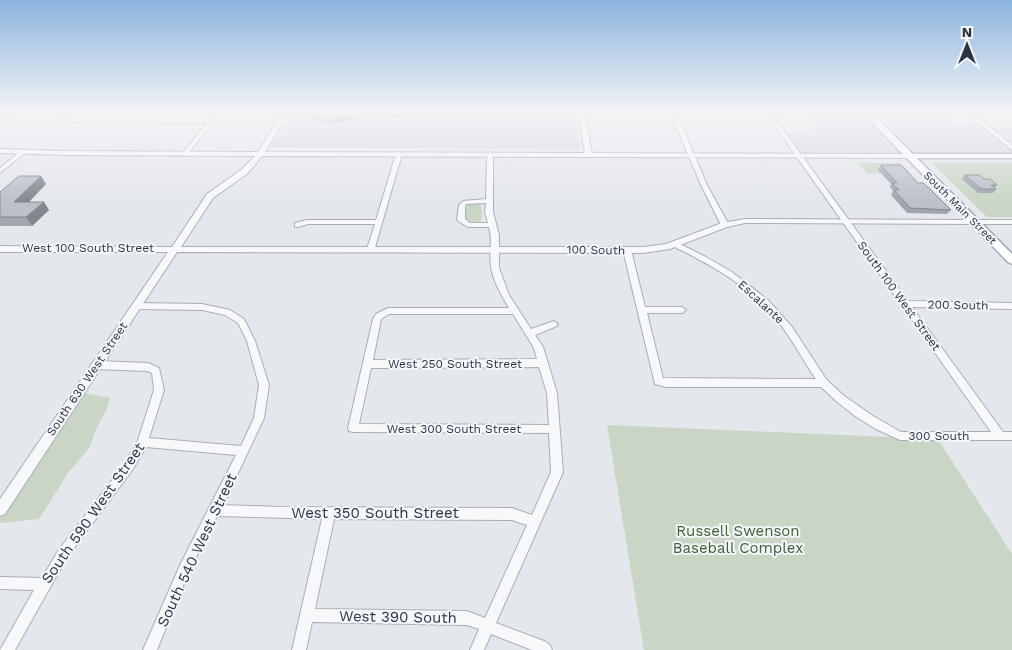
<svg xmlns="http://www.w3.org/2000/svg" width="1012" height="650" viewBox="0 0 1012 650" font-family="'Work Sans',sans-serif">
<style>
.built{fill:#d2d6de}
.green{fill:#c9d6c5}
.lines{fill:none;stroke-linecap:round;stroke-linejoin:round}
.minor-casing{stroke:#a9aeb7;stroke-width:2}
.tertiary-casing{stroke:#a9aeb7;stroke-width:2}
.secondary-casing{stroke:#a9aeb7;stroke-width:3}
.primary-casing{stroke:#a3abb8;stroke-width:3}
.minor{fill:#f7f8fa;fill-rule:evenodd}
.tertiary{fill:#f7f8fa;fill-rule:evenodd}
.secondary{fill:#fff;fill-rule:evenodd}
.primary{fill:#fff;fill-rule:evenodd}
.wall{fill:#a1a5ae}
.shaded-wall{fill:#83868d}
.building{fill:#bbc0ca;stroke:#83868d}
.labels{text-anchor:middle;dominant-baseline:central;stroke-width:4;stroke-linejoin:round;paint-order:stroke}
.far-street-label{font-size:11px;fill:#2b3445;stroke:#f4f6f9}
.street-label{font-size:12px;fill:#2b3445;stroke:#f4f6f9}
.near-street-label{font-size:15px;fill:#2b3445;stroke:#f4f6f9}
.near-park-label{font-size:15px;fill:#3f6138;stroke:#f4f6f9}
</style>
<rect width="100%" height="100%" fill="#e4e7ec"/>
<!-- built -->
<g class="built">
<path d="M292,112H573L580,149L271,147Z"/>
<path d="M801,112H940L953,123H980L986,128H1012V156L797,155L782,134H814L810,127L813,126Z"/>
</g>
<!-- green -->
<g class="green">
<path d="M858,163H900L913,175L879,170L882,173L868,174Z"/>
<path d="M932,163H1012V217H987Z"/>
<path d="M480,203C482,207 483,217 480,222L467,221L465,219L467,204Z"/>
<path d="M84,393L110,398L106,411L96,429L90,447L68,473L39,519L0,523V518Z"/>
<path d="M607,425L891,437L898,440L939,441L1012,554V650H644Z"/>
</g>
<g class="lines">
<!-- minor casing -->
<g class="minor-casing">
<g id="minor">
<path d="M9,112H15L0,124V119Z"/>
<path d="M68,112H74L67,119H211L214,121L187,155L185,156L182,154L207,123L60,122V120Z"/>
<path d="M670,112H676L707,185L729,225L728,227H722L701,185Z"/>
<path d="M765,112H770L908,301L1012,303V309L912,307L1003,432H1012V440H900L876,429L855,416L836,401L821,387H666L655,384L623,250L627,248L631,250L645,307H682L686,310L682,313H647L663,378L816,379C803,361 794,342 780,324C753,288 713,266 673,246L672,244L676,242L706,257L732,272L768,300L792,327L826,379L843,395L873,416L901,432H991Z"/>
<path d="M965,112H971L1012,145V150Z"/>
<path d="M22,150L27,151L0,173V168Z"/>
<path d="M399,152L402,154L374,251H371L367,249L375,224H308L298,227H295V223L307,220H376L396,154Z"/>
<path d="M490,152L493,154V212L499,235V268L509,295L531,329L554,321L558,324L557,326L535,335L543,347L557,393L563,472L496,623L544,641L550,645L552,650H532L491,634L484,650H470L479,629L467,625L312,622L306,650H292L322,519L217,516L189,571L157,650H143L181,563L236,455L146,447L133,469L66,559L15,650H0L34,590L0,589V577L42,578L58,551L125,463L137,443L154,390L152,373L147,371L96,369L93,368L91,365L93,362L96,361L148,363L159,368L164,390L149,438L241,446L254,418L259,385L247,341L238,323L225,315L202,310L136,309L132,306L136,303L202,304L230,310L244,319L255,341L269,385L264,418L223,505L281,507L512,508L532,515L551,472L549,433L353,432L349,431L348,428L373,319L376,314L388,308H509C502,296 493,281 491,267C489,254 493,241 489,227H468L457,220L459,205L463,201L486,199L487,154ZM486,203L485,212L488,223H470L465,219V205L467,204ZM389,314H513L534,348L537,359L373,360L381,319ZM539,367L547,393L549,425L359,424L371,368ZM334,519L512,520L527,525L485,618L467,611L315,609Z"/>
<rect x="972" y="220" width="40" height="4"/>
</g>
</g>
<!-- tertiary casing -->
<g class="tertiary-casing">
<path id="tertiary" d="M283,112H289L265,152L585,153L578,112H584L592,153L909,154L913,156L909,158L262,156L248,173L213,198L181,247H643L666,244L722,223L745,219L975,220L979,222L975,224L745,223L727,227L670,249L643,253L177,252L5,514L0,516V499L168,252H0V246L172,247L207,194L242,169L255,156L64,155L0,153V149L64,151L258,152Z"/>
</g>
<!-- secondary casing -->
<g class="secondary-casing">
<path id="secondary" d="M906,154H1012V158H909L905,156Z"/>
</g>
<!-- primary casing -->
<g class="primary-casing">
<path id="primary" d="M862,112H871L1012,254V264L1008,262Z"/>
</g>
<!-- minor -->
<use href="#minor" class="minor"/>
<!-- tertiary -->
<use href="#tertiary" class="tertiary"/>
<!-- secondary -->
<use href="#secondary" class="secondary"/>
<!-- primary -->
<use href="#primary" class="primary"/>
</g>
<!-- wall -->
<g class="wall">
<path d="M382,112H405V116L389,119Z"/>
<path d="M357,115L358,118L333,124L311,121L310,117L358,115Z"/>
<path d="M881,165L918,183L951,210L947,214L907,213L891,195L893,191L890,187L891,184L878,170Z"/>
<path d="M965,175L984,179L997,185L994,188L996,189L993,193H978L962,179Z"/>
<path d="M46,184L29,202L49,210L32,226H0V192Z"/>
</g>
<!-- shaded-wall -->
<g class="shaded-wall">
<path d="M355,112H359L357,115L358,118L333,124L332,120Z"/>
<path d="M401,112H405V116L389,119L388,115Z"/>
<path d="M41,176L46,184L21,210L14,202Z"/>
<path d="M44,202L49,210L32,226L26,217Z"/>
</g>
<!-- building -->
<g class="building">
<path d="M319,112H355L354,113L357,114L332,120L310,117Z"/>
<path d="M386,112H401L388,115Z"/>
<path d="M881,165H901L918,183H923L930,189L951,210L910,208L894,190H899L892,183H897Z"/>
<path d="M965,175H979L984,179H990L997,185H991L996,189H981Z"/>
<path d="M19,176H41L14,202H44L26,217H0V192Z"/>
</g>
<!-- sky -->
<linearGradient id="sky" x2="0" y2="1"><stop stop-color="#8bb4dd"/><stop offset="0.55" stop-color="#f3f4f6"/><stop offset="1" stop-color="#f3f4f6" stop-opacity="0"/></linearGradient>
<rect width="1012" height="203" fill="url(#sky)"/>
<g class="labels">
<!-- far-street labels -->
<g class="far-street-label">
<text transform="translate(960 208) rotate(45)">South Main Street</text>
</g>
<!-- street labels -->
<g class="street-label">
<text x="88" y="248">West 100 South Street</text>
<text transform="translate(596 250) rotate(1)">100 South</text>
<text transform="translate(899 296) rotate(54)">South 100 West Street</text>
<text transform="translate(761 302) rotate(43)">Escalante</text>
<text transform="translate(958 305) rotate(1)">200 South</text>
<text x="455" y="364">West 250 South Street</text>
<text transform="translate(87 379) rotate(-56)">South 630 West Street</text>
<text x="454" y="429">West 300 South Street</text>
<text x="939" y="436">300 South</text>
</g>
<!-- near-street labels -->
<g class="near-street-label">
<text transform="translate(93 513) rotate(-55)">South 590 West Street</text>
<text x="375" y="513">West 350 South Street</text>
<text transform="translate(197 550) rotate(-65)">South 540 West Street</text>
<text transform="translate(398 617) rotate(1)">West 390 South</text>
</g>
<!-- near-park labels -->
<g class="near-park-label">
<text x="738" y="531">Russell Swenson<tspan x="738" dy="17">Baseball Complex</tspan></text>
</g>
</g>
<!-- north arrow -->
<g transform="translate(967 45)" stroke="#f4f6f9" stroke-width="4" paint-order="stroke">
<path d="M0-4L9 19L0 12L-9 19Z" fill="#2b3445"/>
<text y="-8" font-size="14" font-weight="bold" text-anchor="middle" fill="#2b3445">N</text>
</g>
</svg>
